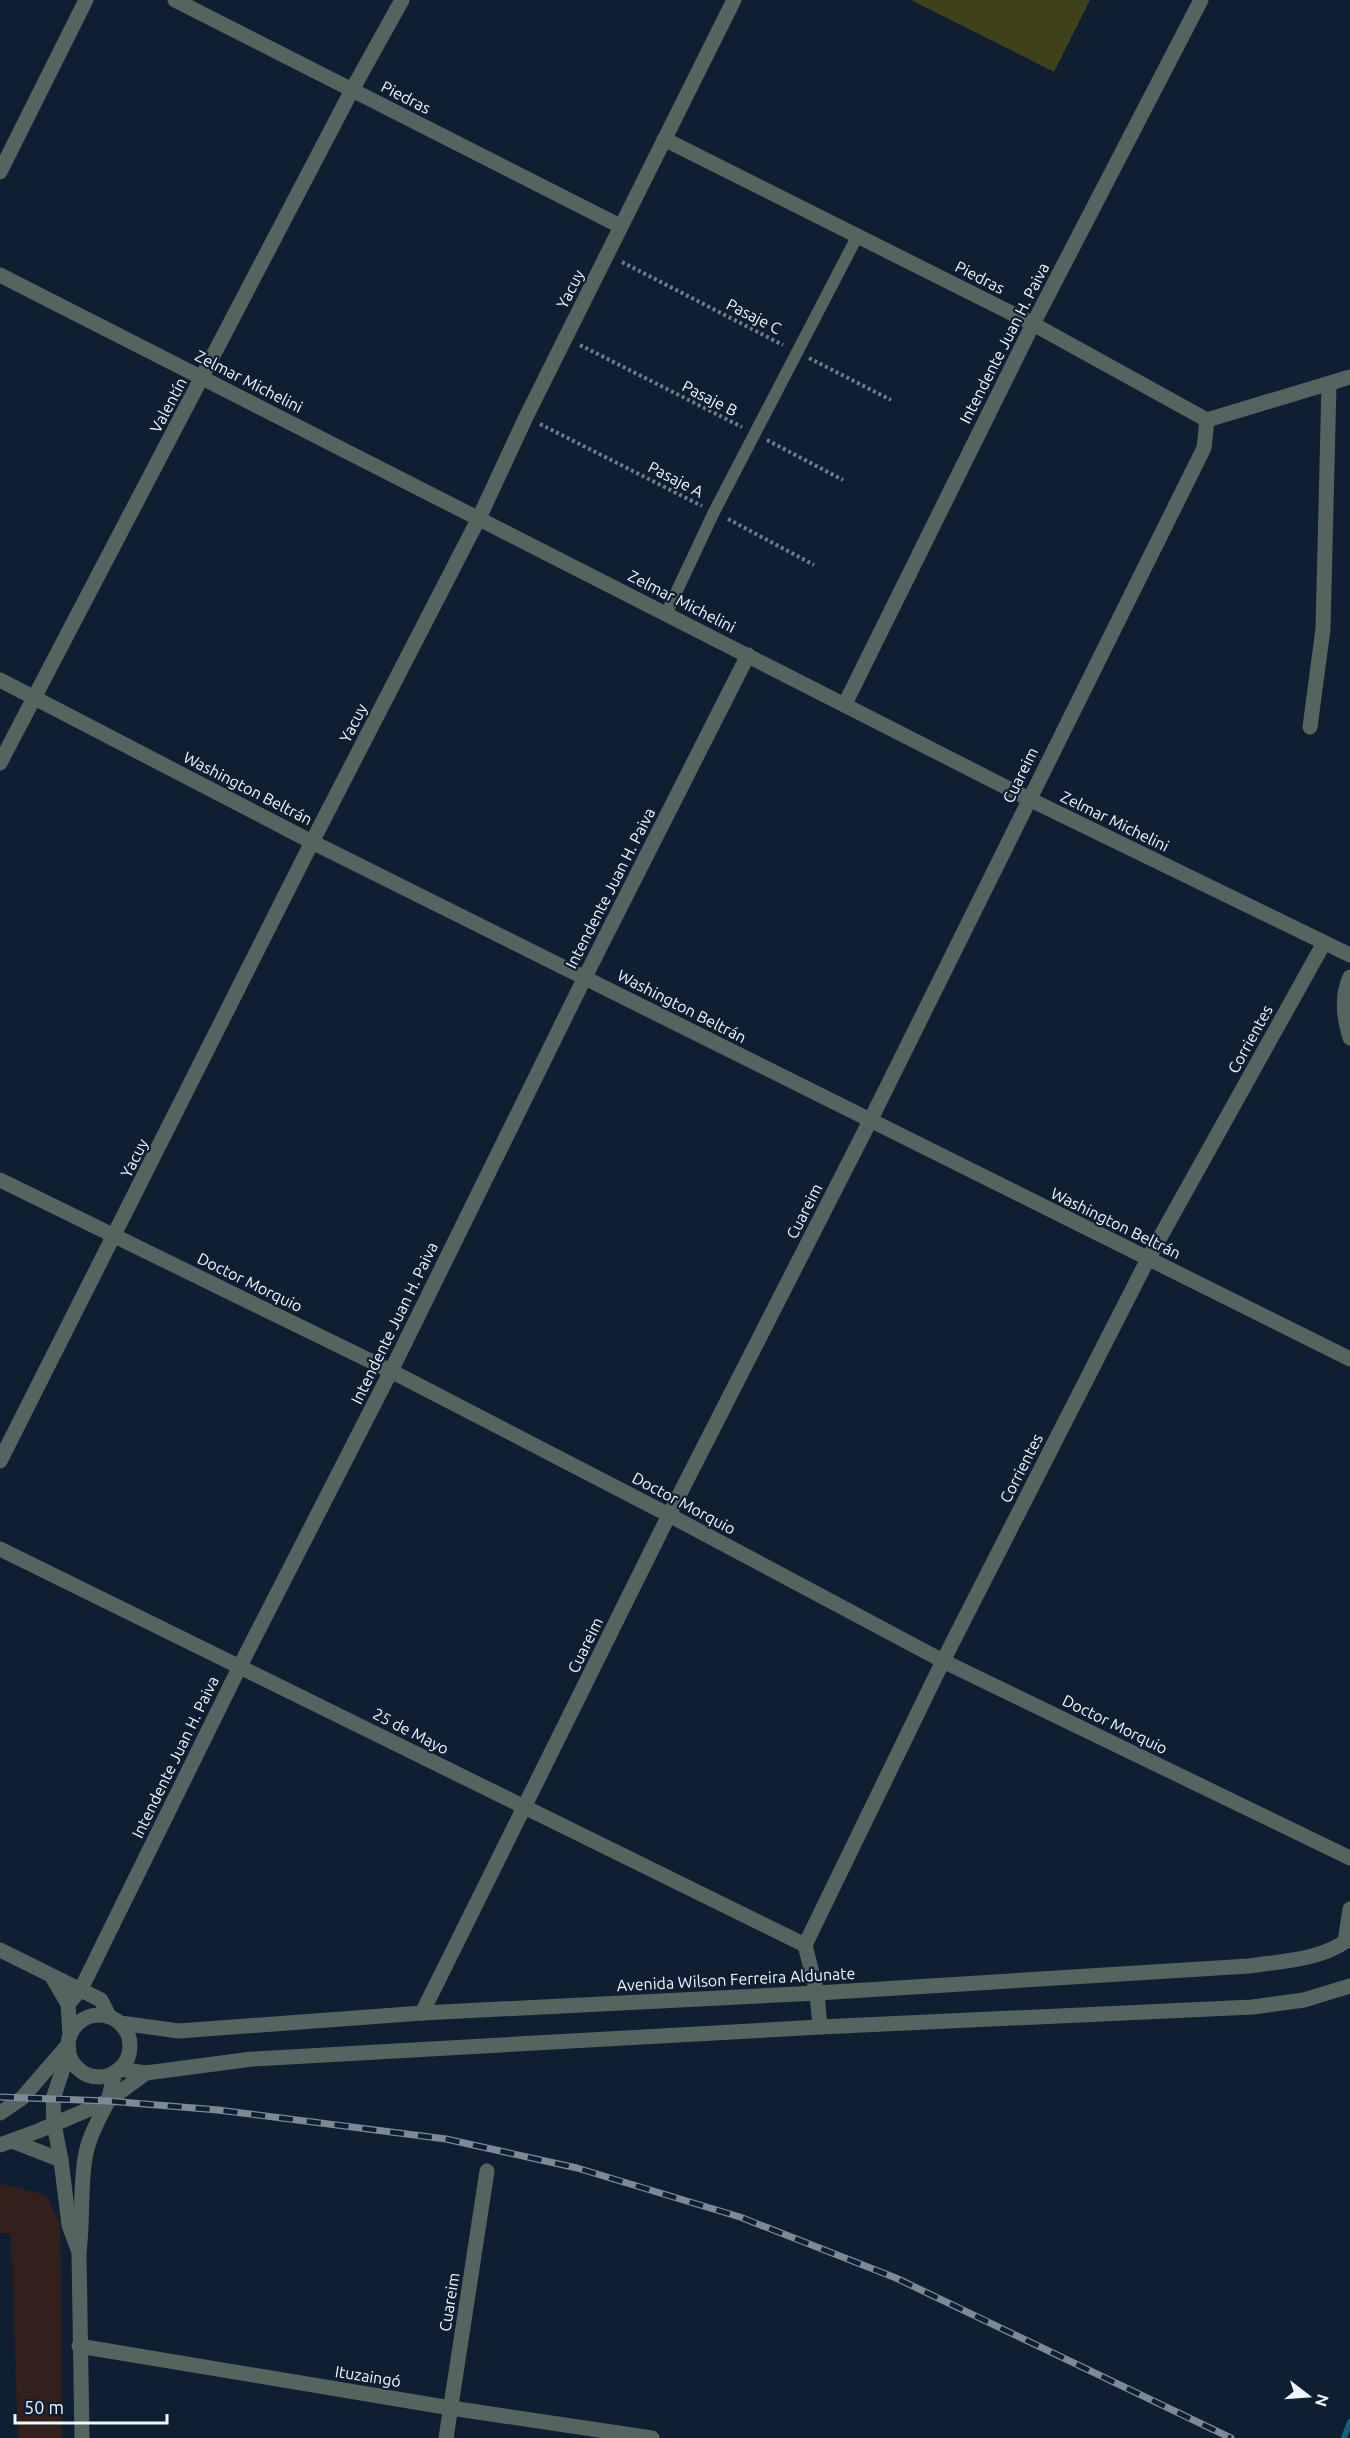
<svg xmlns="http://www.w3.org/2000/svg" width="1350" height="2438" viewBox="0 0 1350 2438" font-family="Ubuntu,sans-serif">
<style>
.commercial{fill:#33201d}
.green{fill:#3f411a}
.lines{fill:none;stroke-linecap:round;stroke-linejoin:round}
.stream{stroke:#15617c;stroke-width:6}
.path{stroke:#6f7b88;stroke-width:4;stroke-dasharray:3 3;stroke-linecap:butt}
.service{stroke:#566460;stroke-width:12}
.minor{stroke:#566460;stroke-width:15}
.tertiary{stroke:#566460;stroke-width:15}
.rail-casing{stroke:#7d8995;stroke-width:7}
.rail{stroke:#0f1f31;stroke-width:4.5;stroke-dasharray:14;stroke-linecap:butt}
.labels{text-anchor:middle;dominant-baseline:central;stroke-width:4.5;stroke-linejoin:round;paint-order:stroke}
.street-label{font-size:16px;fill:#eff6fd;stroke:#0f1f31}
</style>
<rect width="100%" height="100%" fill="#0f1f31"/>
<!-- commercial -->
<path class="commercial" d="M0,2184L46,2195L60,2224L62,2438H18L11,2234L0,2233Z"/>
<!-- green -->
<path class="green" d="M911,0H1090L1054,72Z"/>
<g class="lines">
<!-- stream -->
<path class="stream" d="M1344,2438L1350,2422"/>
<!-- path -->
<g class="path">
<path d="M622,262L783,345"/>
<path d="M580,345L742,427"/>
<path d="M809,358L891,400"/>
<path d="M540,424L702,506"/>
<path d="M767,440L843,480"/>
<path d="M728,519L814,565"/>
</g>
<!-- service -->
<path class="service" d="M666,614L714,512L858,235"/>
<!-- minor -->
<g class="minor">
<path d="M175,0L620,226"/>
<path d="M664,139L1033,324L1207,420L1350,377"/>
<path d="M0,275L1029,799L1350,955"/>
<path d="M0,680L312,842L1350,1359"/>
<path d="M845,704L1033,324L1201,0"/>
<path d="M1310,727L1323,629L1329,384"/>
<path d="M0,763L352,90L402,0"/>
<path d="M1350,977C1341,997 1344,1017 1350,1038"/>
<path d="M0,1180L391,1371L669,1515L943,1661L1350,1858"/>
<path d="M0,1461L312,842L479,518L526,417L734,0"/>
<path d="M0,1549L805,1945"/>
<path d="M1345,1942L1350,1909"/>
<path d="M0,1950L101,2000L109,2016"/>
<path d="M52,1977L68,2004L70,2036"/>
<path d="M68,2004L81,1989L240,1666L391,1371L585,977L748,655"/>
<path d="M422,2013L669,1515L870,1121L1204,448L1207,420"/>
<path d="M820,2027L817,1993L805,1945L943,1661L1148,1259L1324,943"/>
<path d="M69,2050L53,2099L54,2124L61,2160L69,2225L78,2249"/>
<path d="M79,2346L451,2408L652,2438"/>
<path d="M82,2438L79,2253C83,2221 80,2189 85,2158C88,2138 99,2119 108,2101"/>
<path d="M446,2438L487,2171"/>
</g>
<!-- tertiary -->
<g class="tertiary">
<path d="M0,172L86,0"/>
<circle cx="99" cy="2046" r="31"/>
<path d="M120,2023L179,2031L422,2013L817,1993L1249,1966C1282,1961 1323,1960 1350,1938"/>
<path d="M119,2069L146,2073L252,2059L820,2027L1253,2007L1304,2000L1350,1986"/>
<path d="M108,2101L146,2073"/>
<path d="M0,2113L22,2098L68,2045"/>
<path d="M12,2141L61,2160"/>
<path d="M0,2145L38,2131L108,2101L115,2072"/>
</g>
<!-- rail casing -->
<g class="rail-casing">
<path id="rail" d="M0,2097L108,2101L218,2110L446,2139L577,2168L740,2217L896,2278L1231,2438"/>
</g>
<!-- rail -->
<use href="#rail" class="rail"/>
</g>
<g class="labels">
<!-- street labels -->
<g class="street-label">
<text transform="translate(406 97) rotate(27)">Piedras</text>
<text transform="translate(980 277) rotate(27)">Piedras</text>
<text transform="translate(570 289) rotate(-63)">Yacuy</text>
<text transform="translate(754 316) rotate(27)">Pasaje C</text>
<text transform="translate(1004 343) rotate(-63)">Intendente Juan H. Paiva</text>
<text transform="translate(249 381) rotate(27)">Zelmar Michelini</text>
<text transform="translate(710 398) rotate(27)">Pasaje B</text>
<text transform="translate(168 405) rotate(-62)">Valentín</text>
<text transform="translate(676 479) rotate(27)">Pasaje A</text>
<text transform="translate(682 601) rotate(27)">Zelmar Michelini</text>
<text transform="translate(353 723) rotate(-63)">Yacuy</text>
<text transform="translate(1020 775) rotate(-64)">Cuareim</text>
<text transform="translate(248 788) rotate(27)">Washington Beltrán</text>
<text transform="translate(1115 821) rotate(26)">Zelmar Michelini</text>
<text transform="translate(610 888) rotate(-63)">Intendente Juan H. Paiva</text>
<text transform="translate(682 1006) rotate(27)">Washington Beltrán</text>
<text transform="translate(1250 1039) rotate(-61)">Corrientes</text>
<text transform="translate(134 1158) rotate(-63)">Yacuy</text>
<text transform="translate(804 1211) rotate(-63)">Cuareim</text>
<text transform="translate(1116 1223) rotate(26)">Washington Beltrán</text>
<text transform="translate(250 1282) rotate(26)">Doctor Morquio</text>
<text transform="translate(394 1323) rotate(-64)">Intendente Juan H. Paiva</text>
<text transform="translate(1021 1468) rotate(-63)">Corrientes</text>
<text transform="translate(684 1503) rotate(28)">Doctor Morquio</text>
<text transform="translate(585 1645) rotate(-64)">Cuareim</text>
<text transform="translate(1115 1724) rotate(26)">Doctor Morquio</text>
<text transform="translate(411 1731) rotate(27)">25 de Mayo</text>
<text transform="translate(175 1757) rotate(-64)">Intendente Juan H. Paiva</text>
<text transform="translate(736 1979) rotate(-3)">Avenida Wilson Ferreira Aldunate</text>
<text transform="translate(449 2302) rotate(-81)">Cuareim</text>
<text transform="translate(368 2376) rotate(9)">Ituzaingó</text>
</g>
</g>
<!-- north arrow -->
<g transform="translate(1308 2396) rotate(107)" stroke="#0f1f31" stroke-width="4.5" paint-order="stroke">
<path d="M0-4.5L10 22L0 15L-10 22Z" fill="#eff6fd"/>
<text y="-9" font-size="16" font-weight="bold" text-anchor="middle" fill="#eff6fd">N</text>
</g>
<!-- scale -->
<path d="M15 2414v9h152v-9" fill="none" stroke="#eff6fd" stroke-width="3"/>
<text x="24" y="2414" font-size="18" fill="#eff6fd" stroke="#0f1f31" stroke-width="4.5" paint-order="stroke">50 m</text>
</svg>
